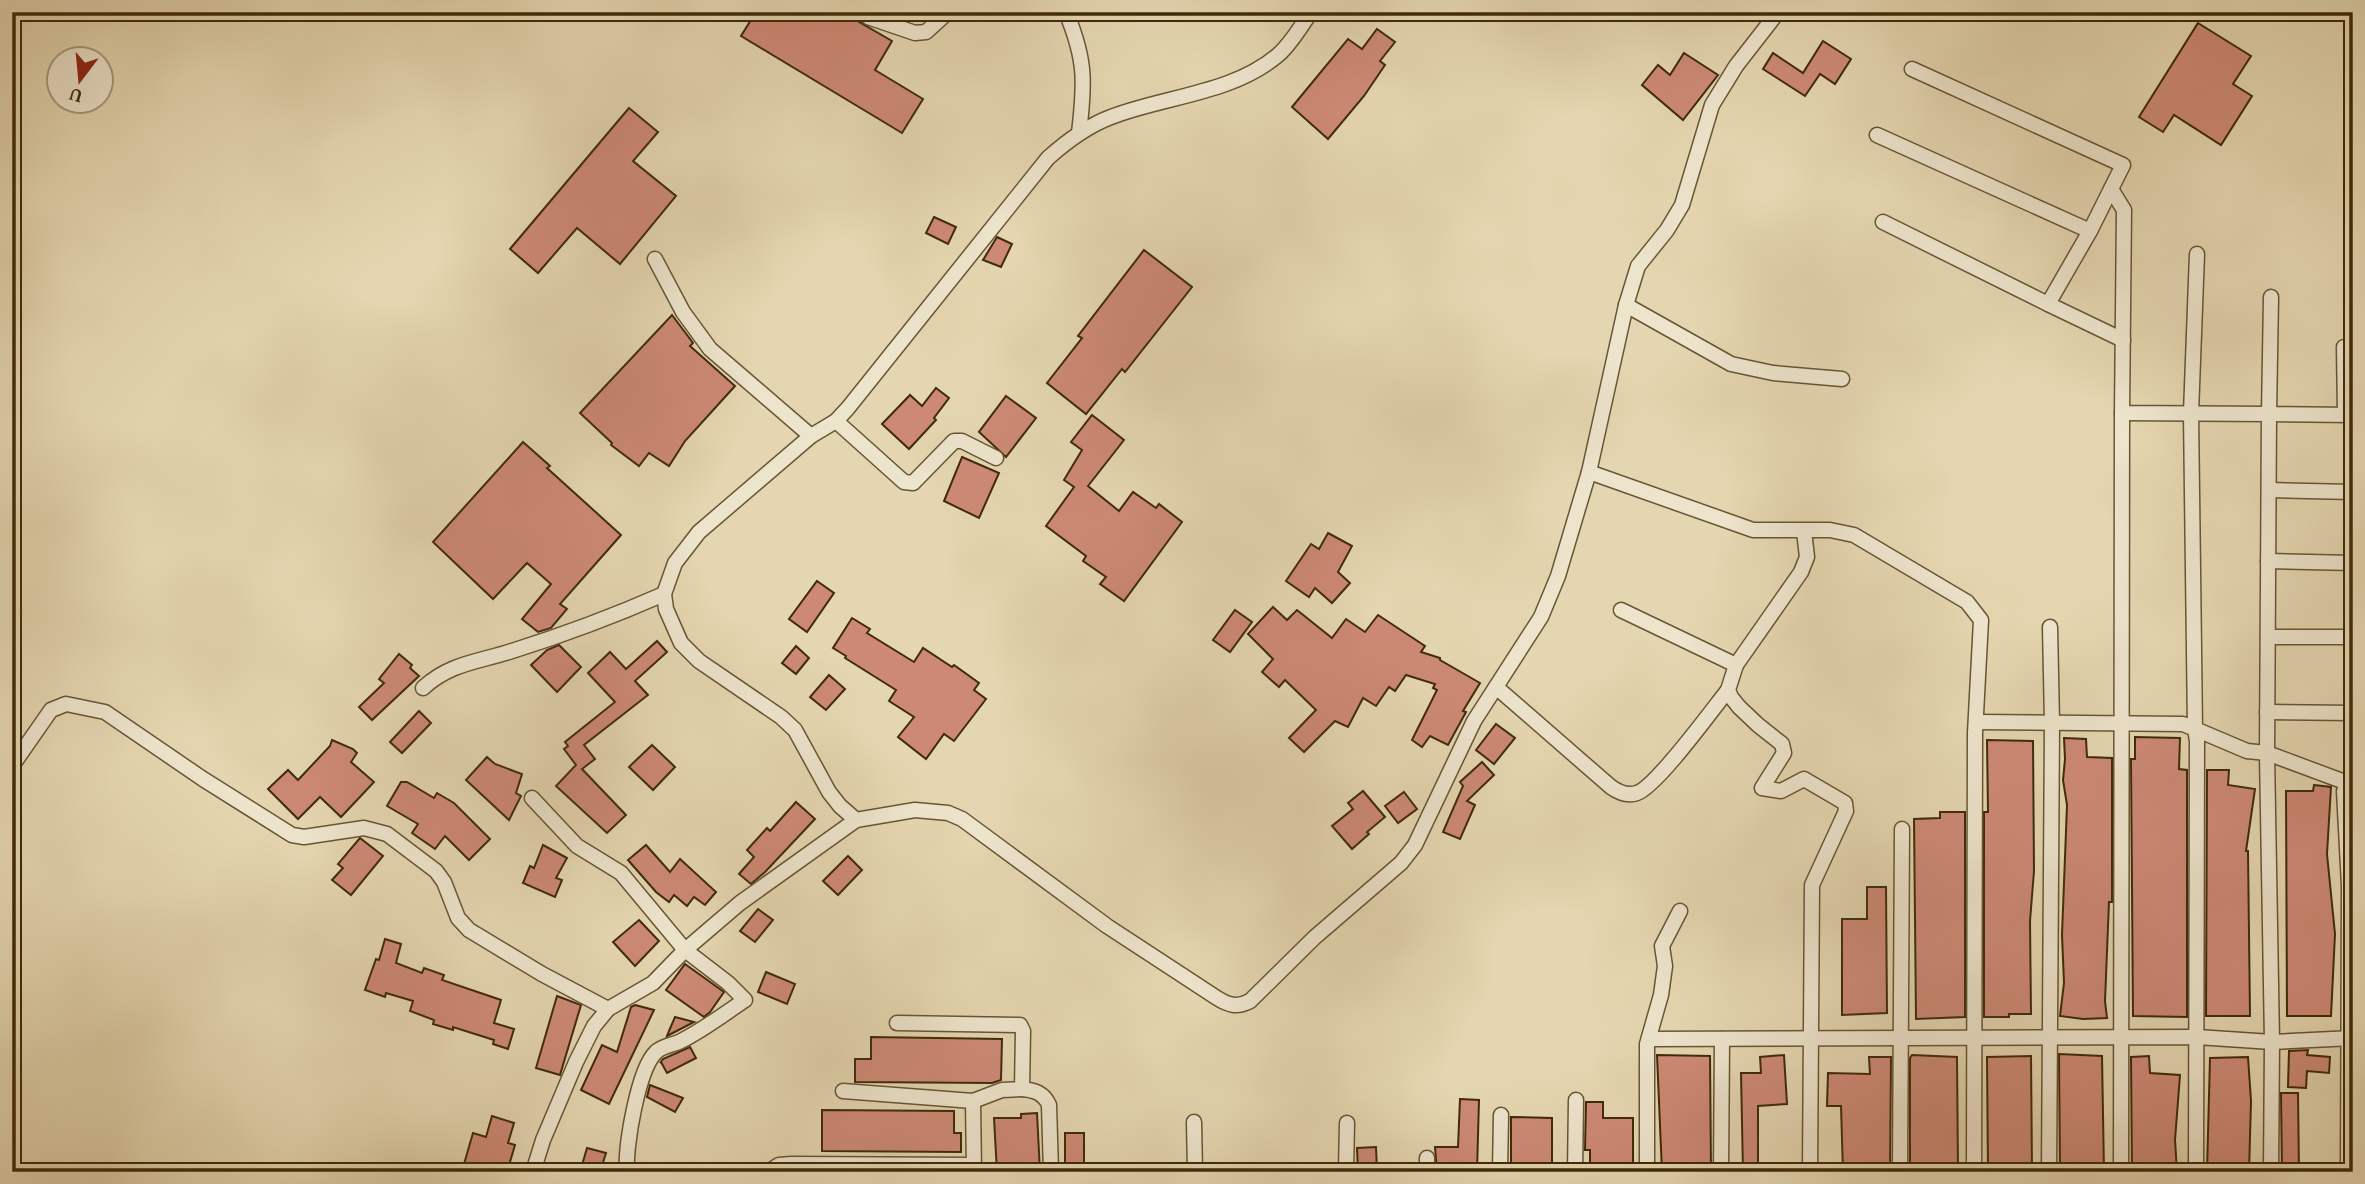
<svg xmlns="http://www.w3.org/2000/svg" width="2365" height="1184" viewBox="0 0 2365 1184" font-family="'Gentium Book Plus',serif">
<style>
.building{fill:#cd8975;stroke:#3f2a0a;stroke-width:2}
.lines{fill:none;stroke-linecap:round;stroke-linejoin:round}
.street-casing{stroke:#685534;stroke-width:17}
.street{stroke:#ede4cc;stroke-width:14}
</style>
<rect width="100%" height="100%" fill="#e4d6b0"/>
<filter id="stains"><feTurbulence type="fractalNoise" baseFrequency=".00286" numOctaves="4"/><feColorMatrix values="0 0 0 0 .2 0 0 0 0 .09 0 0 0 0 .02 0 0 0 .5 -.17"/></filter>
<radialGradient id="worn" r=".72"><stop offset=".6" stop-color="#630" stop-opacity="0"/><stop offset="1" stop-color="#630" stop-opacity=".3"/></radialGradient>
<!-- building -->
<g class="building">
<path d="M756,12H860L856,20L892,41L875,70L923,99L902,133L741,36Z"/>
<path d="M2198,23L2251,56L2233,84L2252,96L2221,145L2174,115L2163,132L2139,117Z"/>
<path d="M1377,29L1395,42L1380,61L1385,65L1364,96L1328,139L1292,107L1348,39L1362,49Z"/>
<path d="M1823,41L1851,59L1835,84L1820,74L1805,96L1763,69L1773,53L1803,73Z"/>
<path d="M1684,53L1718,75L1683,120L1642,85L1658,65L1670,75Z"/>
<path d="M629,108L658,132L633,161L676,196L620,264L577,228L538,273L510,249Z"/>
<path d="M934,217L956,227L948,244L926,233Z"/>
<path d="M997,237L1012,244L1001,267L983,260Z"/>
<path d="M1144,250L1192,287L1125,372L1122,369L1086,414L1047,383L1082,338L1078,336Z"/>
<path d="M672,315L693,343L690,346L735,386L685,441L669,466L649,453L639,466L611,445L612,443L580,413Z"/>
<path d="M936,388L949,398L934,418L936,420L909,449L882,424L910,395L922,406Z"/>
<path d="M1006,396L1036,418L1006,457L979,432Z"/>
<path d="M1092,415L1124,440L1088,486L1119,511L1133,492L1156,508L1159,504L1182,522L1124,601L1100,584L1106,577L1083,561L1086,556L1046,526L1074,487L1064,480L1082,450L1071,442Z"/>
<path d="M523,442L550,466L547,468L621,535L560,604L567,609L551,628L538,632L522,619L551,584L527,563L493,599L433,542Z"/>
<path d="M962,457L999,473L979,518L944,501Z"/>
<path d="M1328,533L1352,546L1338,572L1350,583L1332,603L1315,588L1309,597L1286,581L1311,544L1319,549Z"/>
<path d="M817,581L834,593L807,632L789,619Z"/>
<path d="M1273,607L1287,620L1297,610L1332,638L1346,619L1365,632L1378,615L1425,646L1421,652L1440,658V660L1480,683L1463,711L1466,712L1448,745L1430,736L1422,747L1412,740L1437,690L1433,688L1435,684L1406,675L1395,691L1389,687L1376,706L1363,698L1348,727L1335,721L1304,752L1289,738L1316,710L1285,680L1279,687L1262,672L1273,659L1248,634Z"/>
<path d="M1235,610L1252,622L1230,652L1213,640Z"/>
<path d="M852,618L870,629L867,633L914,662L923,648L952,667L954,665L979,683L974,690L986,699L954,741L944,734L926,759L898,737L914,717L889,701L896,690L845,658L846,656L833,648Z"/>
<path d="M657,641L667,652L635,681L648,695L584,745L595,759L582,769L626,815L607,833L556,786L576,765L564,749L568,746L565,742L615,702L588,673L610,652L626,669Z"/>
<path d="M559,645L581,667L557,692L531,665L547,650Z"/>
<path d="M796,646L809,658L796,674L782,663Z"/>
<path d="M399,654L412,665L410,668L419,676L372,720L359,707L384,683L379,679Z"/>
<path d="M829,675L845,689L826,710L810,697Z"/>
<path d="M419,711L431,723L402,753L390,742Z"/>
<path d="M1496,724L1515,738L1494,764L1476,750Z"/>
<path d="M2135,737L2180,738L2179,769L2187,770V1017L2133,1016L2131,759H2135Z"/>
<path d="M2064,738L2086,739L2087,757L2112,758V902H2109L2105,1001L2107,1018L2083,1019L2060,1016L2064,983L2062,935L2067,805L2063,780L2065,759Z"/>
<path d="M332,740L353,749L357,753L351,762L374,782L341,817L320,797L298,819L268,789L288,770L298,780L330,746Z"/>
<path d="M1987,740L2033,741L2034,871L2030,921L2031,1014H2009V1017H1984V812H1988Z"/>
<path d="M652,745L675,767L653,790L629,767Z"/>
<path d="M487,757L495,764L522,774L516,793L521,796L509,820L466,780Z"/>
<path d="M1482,762L1494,775L1467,801L1475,805L1460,839L1443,832L1463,786L1460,782Z"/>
<path d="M2207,770H2229L2228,785L2255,789L2246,851H2248L2250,1016H2206Z"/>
<path d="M401,782H407L434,798L437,793L454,803L490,839L469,860L445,836L435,849L412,833L418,824L387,806Z"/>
<path d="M2314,785L2331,787L2327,854L2335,934L2331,1016H2287L2286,791H2313Z"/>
<path d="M1363,791L1385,817L1367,832L1369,834L1352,849L1332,826L1353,809L1348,803Z"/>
<path d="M1404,792L1417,809L1398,823L1385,806Z"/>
<path d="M796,802L815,819L765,872L751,884L739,874L754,857L747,850L767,828L770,831Z"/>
<path d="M1940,812H1965V1017L1916,1019L1914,819L1940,818Z"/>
<path d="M360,838L383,856L351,895L332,880L343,868L338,864Z"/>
<path d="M543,845L567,858L556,878L562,880L555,897L523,883L530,866L534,868Z"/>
<path d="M646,845L670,872L680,859L716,892L705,905L694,897L687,906L674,895L669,902L656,892L628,860Z"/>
<path d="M848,856L862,870L838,895L823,881Z"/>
<path d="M1867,887H1886L1887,1013L1842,1015V919H1867Z"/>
<path d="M758,909L773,920L755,942L740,931Z"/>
<path d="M639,920L659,941L635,966L613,942Z"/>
<path d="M385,939L401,944L396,963L422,973L424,968L444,975L442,980L501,1000L494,1023L514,1029L508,1049L493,1044L494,1040L453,1027V1030L433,1024L434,1020L410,1011L413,1001L386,993L385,997L365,990L376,959L379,960Z"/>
<path d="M685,964L724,992L710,1012L704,1017L666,990Z"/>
<path d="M766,972L795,984L787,1004L758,992Z"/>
<path d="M557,996L581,1005L560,1075L536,1068Z"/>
<path d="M635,1005L654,1010L609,1104L581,1090L602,1045L617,1052L631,1007Z"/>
<path d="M675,1017L694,1022L667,1036L669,1031Z"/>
<path d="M871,1037L1002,1039L1001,1080L992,1083L855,1082V1059H871Z"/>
<path d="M690,1047L696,1058L667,1073L661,1062L660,1063L663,1059Z"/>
<path d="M2308,1050L2307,1055L2330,1057L2329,1073L2307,1071L2306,1088L2288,1087L2289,1051Z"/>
<path d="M2059,1054L2102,1056L2104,1172H2060Z"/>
<path d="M1657,1055L1710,1056L1711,1172H1662Z"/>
<path d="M1784,1055L1787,1104L1758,1106V1172H1743L1741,1073H1761L1760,1057Z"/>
<path d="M1912,1055L1957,1057L1958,1172H1910V1058Z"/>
<path d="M2031,1056L2032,1172H1988L1987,1057Z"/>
<path d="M2149,1056L2150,1073L2180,1075L2175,1140L2177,1172H2132L2131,1057Z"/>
<path d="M1869,1057H1891L1890,1172H1843L1841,1106H1827L1828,1073L1870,1074Z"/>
<path d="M2248,1057L2251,1101L2249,1172H2207L2210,1058Z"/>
<path d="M650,1085L683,1098L675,1112L647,1097Z"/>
<path d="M2281,1093H2298L2299,1172H2282Z"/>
<path d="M1460,1099L1479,1100L1477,1172H1437L1435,1147H1458Z"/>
<path d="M1586,1102H1603V1118H1633V1172H1590V1150H1585Z"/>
<path d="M822,1110L954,1111V1133H961V1152L822,1151Z"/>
<path d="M1037,1113L1040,1172H997L994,1118H1021V1114Z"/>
<path d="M492,1116L514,1123L508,1143L515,1145L507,1172H491L464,1164L473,1133L486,1137Z"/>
<path d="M1511,1117L1552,1118V1172H1511Z"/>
<rect x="1065" y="1133" width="19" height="39"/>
<path d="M1376,1147L1377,1172H1358L1357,1148Z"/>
<path d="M587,1148L606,1153L600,1172H580Z"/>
</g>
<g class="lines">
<!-- street casing -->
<g class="street-casing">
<g id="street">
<path d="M1066,12C1086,60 1085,82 1079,133"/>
<path d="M868,17L915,33L926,32L948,12"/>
<path d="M1877,135L2090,231L2123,165L1912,69"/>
<path d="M2111,189L2124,210L2122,413L2269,414L2267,753L2272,1042L2271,1172"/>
<path d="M1883,222L2048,304"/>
<path d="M2090,231L2048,304L2123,340"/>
<path d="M2197,254L2191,413L2195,729L2247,751L2267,753L2353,785"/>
<path d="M655,259L683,312L710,349L811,436"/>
<path d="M2271,297L2269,414L2353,415"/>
<path d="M1626,305L1731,364L1773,373L1842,379"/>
<path d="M2344,347L2345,415"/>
<path d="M836,421L904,482L913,483L954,441H962L996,458"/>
<path d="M1589,472L1753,530H1830L1854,535L1967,602L1981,620L1975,733L1974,1172"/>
<path d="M2269,490L2353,492"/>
<path d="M1804,531L1807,557L1801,572L1736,665L1728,690L1731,697L1739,707L1758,725L1782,744L1784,753L1762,788L1781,791L1804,779L1845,803L1846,811L1812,885L1810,1172"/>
<path d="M2268,561L2353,563"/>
<path d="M1621,610L1736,665"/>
<path d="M2268,637H2353"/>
<path d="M1496,687L1611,787C1618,792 1628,796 1637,793C1657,786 1712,710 1728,690"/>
<path d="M423,688C450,663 478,662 512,651C563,635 614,616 664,594"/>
<path d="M2267,712L2353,713"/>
<path d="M1977,722L2183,724L2195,729L2197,741L2196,1172"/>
<path d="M12,766L51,710L66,704L105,712L203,779L292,835L304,837L364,828L387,834L436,871L444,882L458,918L469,930L542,974L608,1009"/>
<path d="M2344,791L2349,886L2348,1172"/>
<path d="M532,798L577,846L621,873L685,950L728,983L745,1000C724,1014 703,1030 681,1041C673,1045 662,1046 656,1052C638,1069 625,1147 627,1172"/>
<path d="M856,820L840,806L829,792L795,730L781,717L699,661L681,643L666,609L664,594L675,563L699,532L811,436L836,421L848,408L1048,158C1067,141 1087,126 1111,117C1165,96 1232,94 1278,55C1291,44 1301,26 1311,12"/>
<path d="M1650,1039L2197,1037L2272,1042L2353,1038"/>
<path d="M1022,1089C1034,1090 1044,1093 1049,1105L1051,1172"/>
<path d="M843,1091L973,1101L1002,1090L1022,1089L1023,1031L1020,1025L897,1023"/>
<path d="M973,1101L974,1172"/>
<path d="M1194,1122L1195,1172"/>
<path d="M533,1172L543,1140L576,1062L594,1026L608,1009L653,983L685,950L740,903L856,820L915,810L948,813L962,819L1107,926L1217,998C1228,1005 1237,1008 1250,1001L1315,937L1401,863L1415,845L1474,721L1541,617L1558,576L1589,472L1626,305L1638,266L1667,230L1682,205L1712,105L1736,66L1778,12"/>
<path d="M768,1172L779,1165L791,1164L974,1165"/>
<path d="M1346,1172L1347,1123"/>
<path d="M1427,1172V1158"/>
<path d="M1500,1172L1501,1115"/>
<path d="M1575,1172L1576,1100"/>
<path d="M1647,1172V1044L1661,995L1665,966L1662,946L1680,911"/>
<path d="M1721,1172L1722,1039"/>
<path d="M1900,1172L1902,829"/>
<path d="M2049,1172L2052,723L2050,627"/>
<path d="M2121,1172L2122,413"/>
</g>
</g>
<!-- street -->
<use href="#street" class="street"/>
</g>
<!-- margin -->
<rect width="2365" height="1184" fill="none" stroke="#e4d6b0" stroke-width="42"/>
<rect x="14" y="14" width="2337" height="1156" fill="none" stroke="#3f2a0a" stroke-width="3.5"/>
<rect x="21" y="21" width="2323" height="1142" fill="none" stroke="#3f2a0a" stroke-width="2"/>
<!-- north arrow -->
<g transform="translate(80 80) rotate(196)"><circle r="33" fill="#ede4cc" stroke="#a79a7e" stroke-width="2"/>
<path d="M0-5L12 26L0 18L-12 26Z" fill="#8f2418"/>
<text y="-10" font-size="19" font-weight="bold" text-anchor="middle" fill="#3f2a0a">U</text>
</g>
<rect width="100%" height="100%" filter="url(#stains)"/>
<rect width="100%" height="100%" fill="url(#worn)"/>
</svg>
